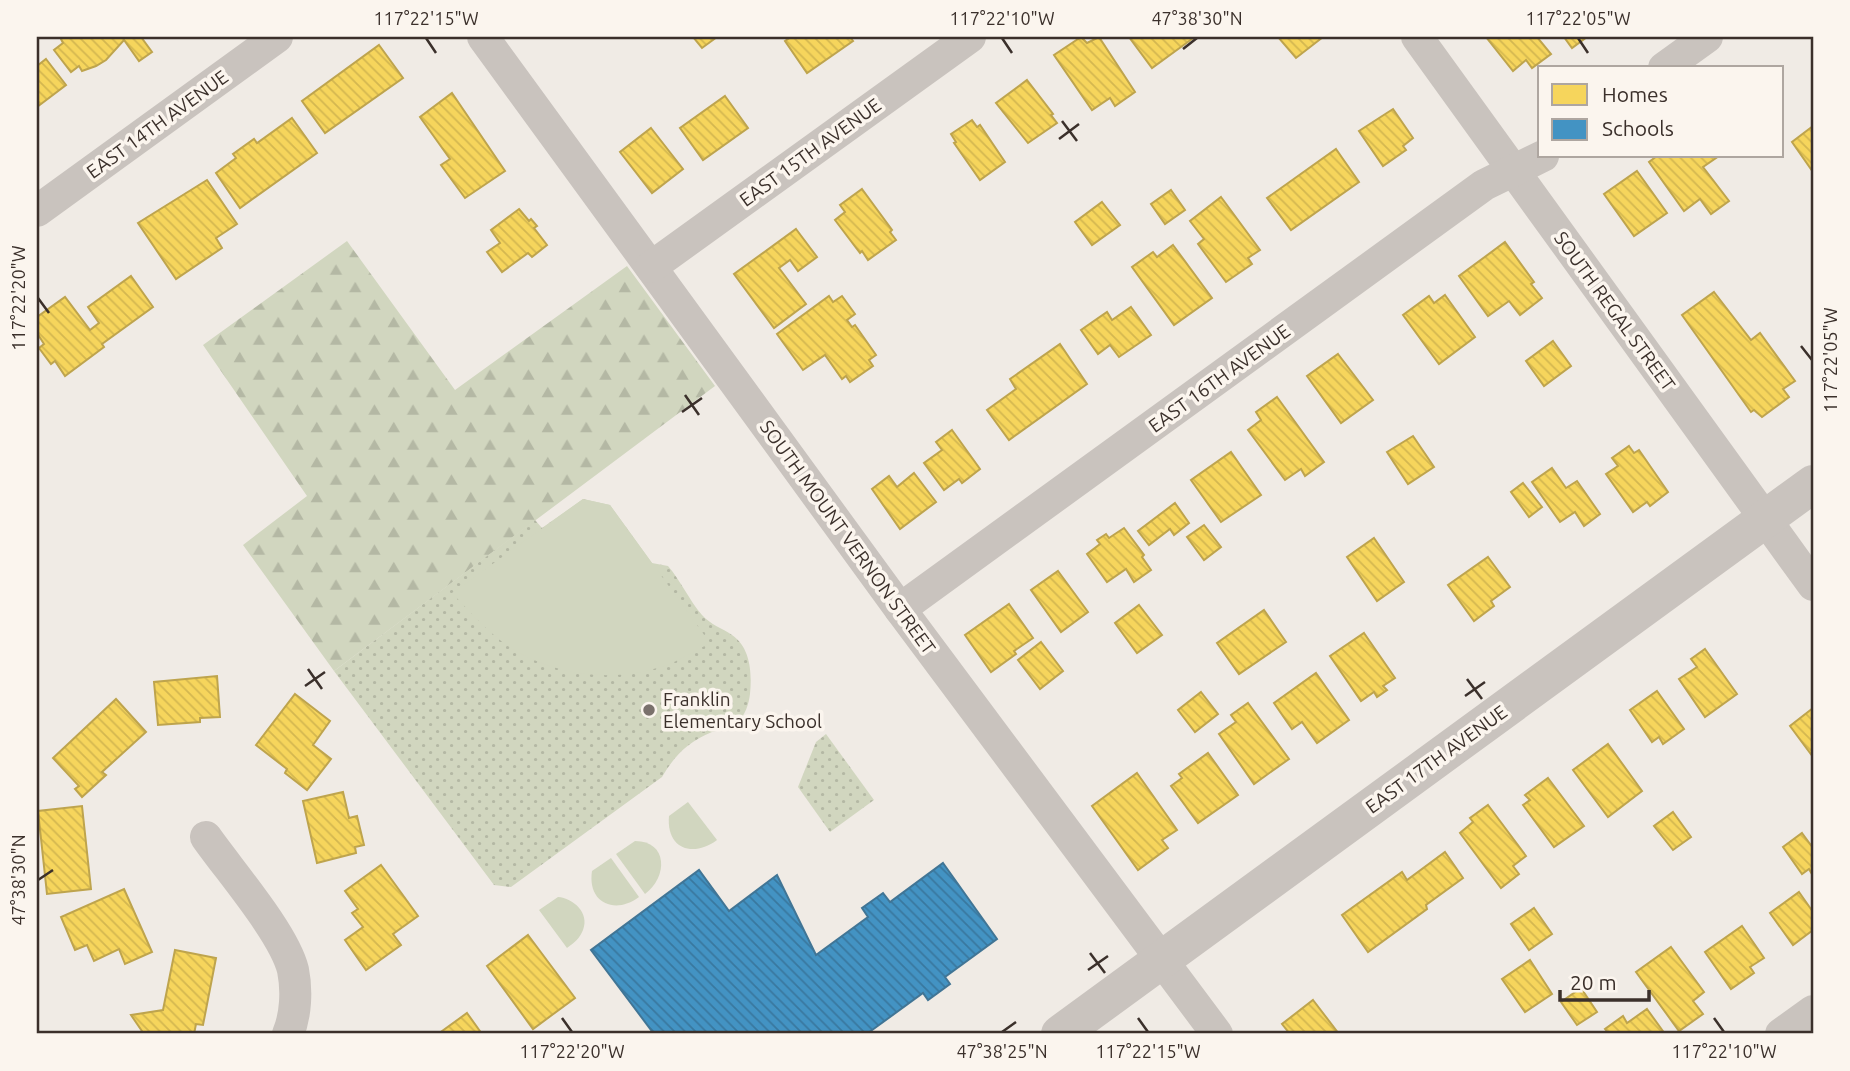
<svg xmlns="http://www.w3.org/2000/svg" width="1850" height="1071" viewBox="0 0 1850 1071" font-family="Ubuntu,sans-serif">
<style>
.forest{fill:url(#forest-firs)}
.park{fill:url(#park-dots)}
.pitch{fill:#d1d6bf}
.homes{fill:url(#homes-back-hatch);stroke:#bea44d;stroke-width:2}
.schools{fill:url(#schools-back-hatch);stroke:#417595;stroke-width:2}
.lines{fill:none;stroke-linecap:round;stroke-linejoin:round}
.minor{stroke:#c9c3be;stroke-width:32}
.tertiary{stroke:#c9c3be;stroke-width:38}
.ticks{fill:none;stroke:#3b302b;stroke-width:2.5}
.poi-dot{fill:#7a716c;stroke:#fbf5ee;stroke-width:2.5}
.labels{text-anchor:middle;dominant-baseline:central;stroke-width:7;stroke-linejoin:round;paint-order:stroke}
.street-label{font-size:19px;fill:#3b302b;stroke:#fbf5ee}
.poi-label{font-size:19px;fill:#3b302b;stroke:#fbf5ee;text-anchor:start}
.neatline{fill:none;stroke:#3b302b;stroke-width:2.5}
.ticks-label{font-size:18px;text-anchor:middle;fill:#3b302b}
</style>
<defs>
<pattern id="forest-firs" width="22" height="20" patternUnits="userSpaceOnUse" patternTransform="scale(1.75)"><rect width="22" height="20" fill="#d1d6bf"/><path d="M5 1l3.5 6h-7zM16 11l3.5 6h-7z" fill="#b4b8a4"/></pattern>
<pattern id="park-dots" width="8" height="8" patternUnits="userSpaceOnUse" patternTransform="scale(1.75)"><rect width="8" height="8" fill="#d1d6bf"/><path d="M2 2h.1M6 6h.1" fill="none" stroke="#b4b8a4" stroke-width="1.8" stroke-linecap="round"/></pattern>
<pattern id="homes-back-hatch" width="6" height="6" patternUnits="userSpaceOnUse" patternTransform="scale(1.75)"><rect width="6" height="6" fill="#f6d55c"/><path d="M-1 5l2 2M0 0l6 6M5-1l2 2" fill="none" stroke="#d4b750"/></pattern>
<pattern id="schools-back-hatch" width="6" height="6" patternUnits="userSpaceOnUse" patternTransform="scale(1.75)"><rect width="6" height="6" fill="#4393c3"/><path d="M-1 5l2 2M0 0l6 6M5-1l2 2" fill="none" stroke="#39789f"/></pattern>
</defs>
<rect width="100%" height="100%" fill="#f0ebe5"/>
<!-- forest -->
<path class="forest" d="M347,241L455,390L627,266L715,386L334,671L243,545L307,496L203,345Z"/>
<!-- park -->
<g class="park">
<path d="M583,499L610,505L652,563L668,566C681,581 689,600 702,615C711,625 722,628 732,635C751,648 752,674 750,694C749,703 745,717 737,722C730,727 720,729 712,732C688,742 675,755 662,777L511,887L494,885L334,671L535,520L542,528Z"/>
<path d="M826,734L874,800L830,832L798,787L816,742Z"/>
</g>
<!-- pitch -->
<g class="pitch">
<path d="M583,499L610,505L710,643C697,650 685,657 672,663C621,683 563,678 516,651C492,637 472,614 452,593Z"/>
<path d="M688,802L717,840C693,858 666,849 669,816Z"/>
<path d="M635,841C668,841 668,877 645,894L616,854Z"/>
<path d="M611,858L639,897C615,915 587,903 592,871Z"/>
<path d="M558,897C573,898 590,913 583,930C580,938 574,943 567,948L539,910Z"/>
</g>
<!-- homes -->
<g class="homes">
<path d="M64,37H141L152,52L139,61L124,40L106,60L96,66L82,71L79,66L71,72L54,50L63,43L61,39Z"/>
<path d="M693,37H717L702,48Z"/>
<path d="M791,37H850L853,41L807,73L785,41Z"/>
<path d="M1081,37L1087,43L1099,37L1135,92L1115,106L1110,98L1092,110L1054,55Z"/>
<path d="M1129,37H1190L1192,39L1152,68Z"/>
<path d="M1278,37H1323L1296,58Z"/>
<path d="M1486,37H1537L1551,54L1532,68L1526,60L1513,71Z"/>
<path d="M1564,37H1587L1572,48Z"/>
<path d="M379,45L403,78L325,133L302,101Z"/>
<path d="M46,59L66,85L37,107V66Z"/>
<path d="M1027,80L1053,114L1051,115L1057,123L1028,143L996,103Z"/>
<path d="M452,93L505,171L465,198L441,165L450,159L420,117Z"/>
<path d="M725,96L748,128L703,160L680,128Z"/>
<path d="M1393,109L1413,138L1403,146L1406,150L1383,166L1359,131Z"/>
<path d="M292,118L317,153L240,208L216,173L236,158L233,154L254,139L257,143Z"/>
<path d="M972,120L977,127L980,125L1005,162L980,180L954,143L956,142L951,134Z"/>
<path d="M1813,126V172L1792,142Z"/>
<path d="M651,128L683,169L652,193L620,152Z"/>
<path d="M1336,149L1359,182L1291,230L1267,198Z"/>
<path d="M1657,156H1719L1703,167L1729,201L1711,214L1700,199L1684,211L1649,162Z"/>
<path d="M1637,171L1667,213L1634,236L1604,194Z"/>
<path d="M207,180L237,224L216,238L222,248L176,279L138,223Z"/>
<path d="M862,189L892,230L890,232L896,240L868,260L862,251L860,253L835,220L845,212L840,205Z"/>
<path d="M1171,190L1185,210L1165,224L1151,204Z"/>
<path d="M1221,197L1260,250L1248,258L1252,264L1226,282L1198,244L1204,239L1190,221Z"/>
<path d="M1102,202L1120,225L1092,245L1075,222Z"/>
<path d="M519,209L529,221L531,219L537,226L534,228L547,245L532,257L528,253L502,272L487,252L500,243L491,230Z"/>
<path d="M796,229L817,257L798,271L790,260L779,268L806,304L774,328L734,274Z"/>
<path d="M1505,242L1534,282L1531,284L1542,298L1520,315L1509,301L1488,316L1459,276Z"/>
<path d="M1173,245L1212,298L1174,325L1132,267L1153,252L1157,257Z"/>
<path d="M131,276L153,307L102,344L104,347L65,376L55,361L51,364L39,348L44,344L37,333V317L65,297L90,330L99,323L88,307Z"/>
<path d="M1714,292L1751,340L1760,333L1795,381L1783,389L1789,397L1762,417L1754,410L1751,412L1682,315Z"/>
<path d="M1445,295L1475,337L1439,364L1403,315L1429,296L1434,303Z"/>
<path d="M829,296L833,302L842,296L855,314L847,320L852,327L855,325L876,355L869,360L873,366L850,382L846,376L842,379L825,355L803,370L777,334Z"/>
<path d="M1131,307L1151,335L1119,357L1110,345L1098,354L1081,330L1107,312L1112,320Z"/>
<path d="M1553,341L1571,366L1544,386L1526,361Z"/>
<path d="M1060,344L1087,384L1009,440L987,410L1016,389L1010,379Z"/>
<path d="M1338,354L1373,400L1341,423L1307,376Z"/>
<path d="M1277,397L1324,462L1305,476L1301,469L1285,480L1248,430L1261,420L1256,412Z"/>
<path d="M952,430L980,469L962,483L959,479L944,490L924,463L942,450L936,442Z"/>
<path d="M1413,436L1434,467L1408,484L1387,452Z"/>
<path d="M1629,446L1634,453L1639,450L1668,492L1650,506L1647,502L1633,512L1606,474L1618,466L1612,458Z"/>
<path d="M1231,452L1261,495L1221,522L1191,480Z"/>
<path d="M1552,468L1566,488L1577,481L1600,514L1584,526L1575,512L1560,522L1532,482Z"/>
<path d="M914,473L936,502L900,529L872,489L889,476L897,487Z"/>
<path d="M1523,483L1542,507L1529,517L1511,492Z"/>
<path d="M1175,503L1189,523L1174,535L1170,529L1149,545L1138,531Z"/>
<path d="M1204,525L1221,547L1204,560L1187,537Z"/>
<path d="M1124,528L1144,555L1142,557L1151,570L1134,582L1126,569L1107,582L1087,554L1100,544L1097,540L1106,534L1109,538Z"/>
<path d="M1374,538L1404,582L1377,601L1347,557Z"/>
<path d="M1488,557L1510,587L1491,601L1494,606L1474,621L1448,585Z"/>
<path d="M1058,571L1088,612L1061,632L1031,590Z"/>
<path d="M1009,604L1033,638L1014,651L1016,654L991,672L965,635Z"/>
<path d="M1139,605L1162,635L1137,653L1115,623Z"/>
<path d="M1264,610L1286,642L1239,674L1217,643Z"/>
<path d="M1364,633L1395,678L1383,686L1387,690L1377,697L1374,692L1361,701L1330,656Z"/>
<path d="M1041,642L1063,671L1040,689L1018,660Z"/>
<path d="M1705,649L1737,694L1705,717L1679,679L1697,667L1691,659Z"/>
<path d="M1316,673L1349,720L1317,743L1302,722L1292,729L1274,703Z"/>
<path d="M217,676L220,717L200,718V722L158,725L154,682Z"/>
<path d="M1657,691L1684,729L1663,744L1659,737L1652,742L1630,710Z"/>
<path d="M1201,692L1218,714L1195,732L1178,710Z"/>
<path d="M295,694L330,721L313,745L331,759L307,790L285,773L287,769L256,745Z"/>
<path d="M116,699L146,732L102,772L106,775L82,797L75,789L79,786L53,758Z"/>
<path d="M1248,703L1289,759L1254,784L1219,734L1236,722L1231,715Z"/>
<path d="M1813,708V757L1790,726Z"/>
<path d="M1608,744L1642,791L1608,817L1573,770Z"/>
<path d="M1208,753L1238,795L1198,823L1171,786L1182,778L1179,774Z"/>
<path d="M1137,773L1177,830L1162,840L1168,848L1138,870L1092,806Z"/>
<path d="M1548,778L1584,826L1554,847L1523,805L1530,800L1525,795Z"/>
<path d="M343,792L349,818L357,816L364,845L355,847L356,853L317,863L303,801Z"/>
<path d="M1488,805L1526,856L1513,866L1519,874L1501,888L1460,833L1473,822L1470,818Z"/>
<path d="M82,806L91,889L47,894L38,811Z"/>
<path d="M1673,812L1691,837L1673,850L1654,826Z"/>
<path d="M1802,833L1813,848V876L1809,869L1802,874L1783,847Z"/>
<path d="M1445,852L1463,878L1426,905L1427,909L1368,952L1342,915L1402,872L1407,880Z"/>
<path d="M381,865L418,916L393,934L401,945L366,970L345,940L363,927L352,913L358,909L345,891Z"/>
<path d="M124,889L152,952L125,964L119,949L94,961L87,945L75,950L61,917Z"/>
<path d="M1799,892L1813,912V930L1793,945L1770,913Z"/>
<path d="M1534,908L1552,934L1529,950L1511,924Z"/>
<path d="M1742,926L1764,958L1750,967L1754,973L1731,989L1705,952Z"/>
<path d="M528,935L575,998L533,1029L487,966Z"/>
<path d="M1671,947L1704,992L1693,1001L1703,1014L1679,1031L1636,972Z"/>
<path d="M175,950L216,958L203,1025L196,1024L194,1034H144L131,1015L163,1010Z"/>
<path d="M1530,960L1552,994L1525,1012L1502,979Z"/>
<path d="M1581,988L1597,1012L1577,1025L1561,1002Z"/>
<path d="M1313,1000L1339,1034H1290L1282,1024Z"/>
<path d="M1647,1009L1665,1034H1609L1605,1029L1623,1016L1627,1023Z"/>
<path d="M467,1013L482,1034H438Z"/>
</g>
<!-- schools -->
<path class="schools" d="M943,863L997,939L945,977L950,984L928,1000L923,993L868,1033L869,1034H654L591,950L699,870L729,911L777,875L816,955L868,917L862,908L883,893L890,902Z"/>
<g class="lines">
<!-- minor -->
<g class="minor">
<path d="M483,37L900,609L1217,1034"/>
<path d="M1417,37L1813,585"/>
<path d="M1664,68L1707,37"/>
<path d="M37,211L277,37"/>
<path d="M651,267L970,37"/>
<path d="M900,609L1484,185L1543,156"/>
<path d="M206,837C229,870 284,933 293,970C297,990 296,1015 288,1034"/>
<path d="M1781,1034L1813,1011"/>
</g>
<!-- tertiary -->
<path class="tertiary" d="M1060,1034L1813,484"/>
</g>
<!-- ticks -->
<path class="ticks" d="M426,38L436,53M1002,38L1012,53M1578,38L1588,53M1183,49L1197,38M1062,121L1077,141M1059,139L1079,124M38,298L49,313M1801,346L1812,360M685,395L699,415M682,412L702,398M308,669L322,689M1467,679L1482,699M305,686L325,672M1465,696L1485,682M38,880L53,870M1090,953L1105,973M1088,970L1108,956M562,1018L572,1032M1138,1018L1148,1032M1714,1018L1724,1032M1002,1032L1016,1022"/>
<!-- markers -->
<circle class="poi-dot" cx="649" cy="710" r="7"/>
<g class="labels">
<!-- street labels -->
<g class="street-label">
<text transform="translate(157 124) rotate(-36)">EAST 14TH AVENUE</text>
<text transform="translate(810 152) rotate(-36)">EAST 15TH AVENUE</text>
<text transform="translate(1615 311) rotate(54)">SOUTH REGAL STREET</text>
<text transform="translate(1219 378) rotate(-36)">EAST 16TH AVENUE</text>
<text transform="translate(848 537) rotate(54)">SOUTH MOUNT VERNON STREET</text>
<text transform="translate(1436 759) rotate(-36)">EAST 17TH AVENUE</text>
</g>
<!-- poi labels -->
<g class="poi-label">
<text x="663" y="699">Franklin<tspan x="663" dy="22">Elementary School</tspan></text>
</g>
</g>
<!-- border -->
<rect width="1850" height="1071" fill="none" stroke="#fbf5ee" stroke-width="77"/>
<!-- legend -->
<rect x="1538" y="66" width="245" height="91" fill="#fbf5ee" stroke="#aea6a0" stroke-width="2"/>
<rect x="1552" y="84" width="35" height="21" fill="#f6d55c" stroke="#aea6a0" stroke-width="2"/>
<text x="1602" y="102" font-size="21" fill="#3b302b">Homes</text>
<rect x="1552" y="119" width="35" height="21" fill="#4393c3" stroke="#aea6a0" stroke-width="2"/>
<text x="1602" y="136" font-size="21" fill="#3b302b">Schools</text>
<!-- scale -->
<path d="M1560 990v10h89v-10" fill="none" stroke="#3b302b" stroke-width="3.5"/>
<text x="1570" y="990" font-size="21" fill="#3b302b" stroke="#fbf5ee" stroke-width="5" paint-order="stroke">20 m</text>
<rect x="38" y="38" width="1774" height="994" class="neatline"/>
<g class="ticks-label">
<text x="426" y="25">117°22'15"W</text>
<text x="1002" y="25">117°22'10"W</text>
<text x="1197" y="25">47°38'30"N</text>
<text x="1578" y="25">117°22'05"W</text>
<text transform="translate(19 298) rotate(-90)" y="6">117°22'20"W</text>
<text transform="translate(1831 360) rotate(-90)" y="6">117°22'05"W</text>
<text transform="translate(19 880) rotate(-90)" y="6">47°38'30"N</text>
<text x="572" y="1058">117°22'20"W</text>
<text x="1002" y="1058">47°38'25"N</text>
<text x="1148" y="1058">117°22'15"W</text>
<text x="1724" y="1058">117°22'10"W</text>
</g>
</svg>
